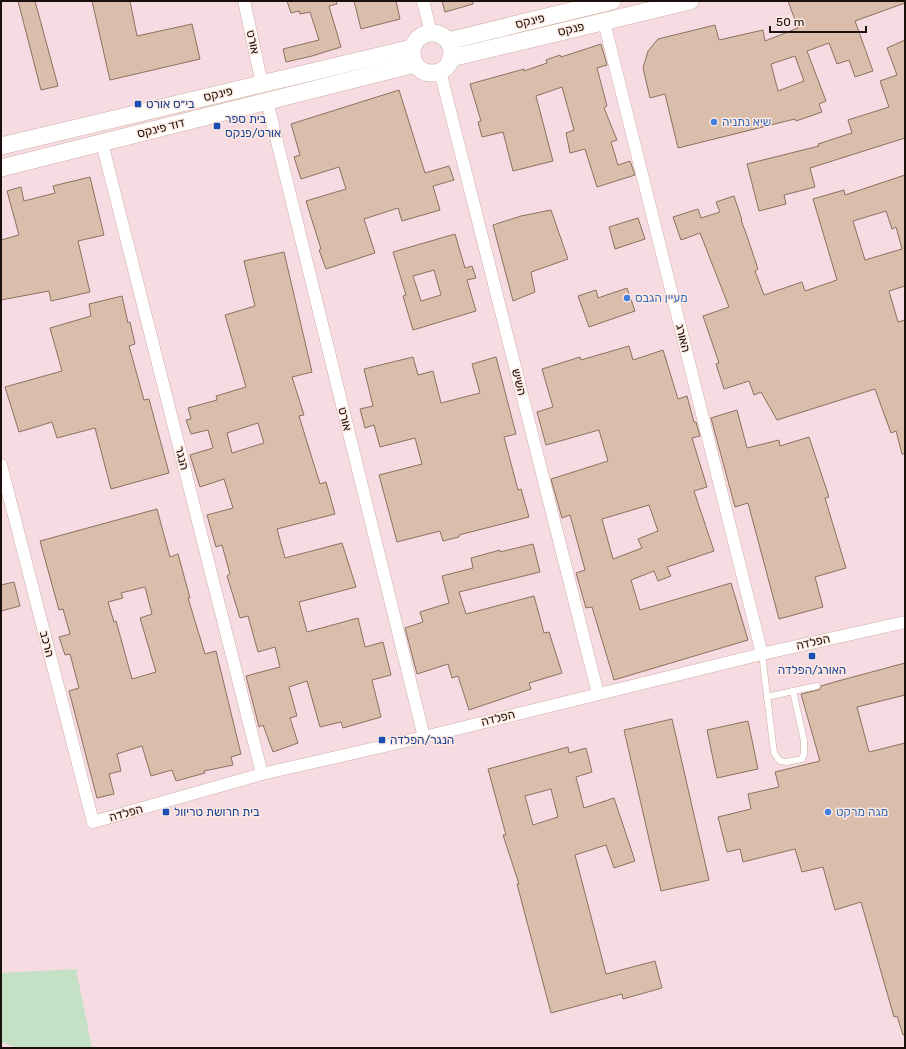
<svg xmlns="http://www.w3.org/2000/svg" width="906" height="1049" viewBox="0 0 906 1049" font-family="Rubik,Heebo,sans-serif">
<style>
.industrial{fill:#f6dce2}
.green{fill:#c4e0c5}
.building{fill:#dabdaa;stroke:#8c7160;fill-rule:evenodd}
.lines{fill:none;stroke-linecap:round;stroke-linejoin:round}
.lane-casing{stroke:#ceaea0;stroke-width:7}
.street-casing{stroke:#ceaea0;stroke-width:13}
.secondary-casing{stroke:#ceaea0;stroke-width:18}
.lane{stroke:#fff;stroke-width:6}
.street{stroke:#fff;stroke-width:12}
.secondary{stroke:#fff;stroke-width:17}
.transit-dot{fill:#1a4fb4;stroke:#fde9e0;stroke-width:1.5}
.shop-dot{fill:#3f7fe0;stroke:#fde9e0;stroke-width:1.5}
.labels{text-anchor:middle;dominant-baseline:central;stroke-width:3;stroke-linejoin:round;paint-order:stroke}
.street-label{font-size:12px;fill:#1a0f0a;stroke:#fde9e0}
.transit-label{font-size:12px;fill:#164399;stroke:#fde9e0;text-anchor:start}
.shop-label{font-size:12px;fill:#366cbe;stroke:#fde9e0;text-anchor:start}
</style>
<rect width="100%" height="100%" fill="#fde9e0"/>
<!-- industrial -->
<rect class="industrial" x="1" y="1" width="904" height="1047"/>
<!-- green -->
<path class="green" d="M76,969L92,1048H18L1,1042V973Z"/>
<!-- building -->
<g class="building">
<path d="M18,1H35L58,86L41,90Z"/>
<path d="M92,1H130L137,36L192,24L200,59L110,80Z"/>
<path d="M287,1H336L337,4L329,6L341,47L312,56L286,62L283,49L319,40L310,12L300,14L299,11L291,13Z"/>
<path d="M354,1H396L400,19L361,29Z"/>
<path d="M442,1H473V4L445,12Z"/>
<path d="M788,1H905V3L855,21L873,71L855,77L849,60L837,64L829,43L807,51L826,101L819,104L822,112L796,121L795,119L678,148L665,94L650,98L643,68L648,51L658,39L715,25L719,40L763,30L765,41L798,28ZM795,56L804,81L778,91L771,64Z"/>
<path d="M905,40V138L810,168L815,187L784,195L786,204L759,211L747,164L819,146L818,144L852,133L848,120L889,107L880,81L897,75L887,48Z"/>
<path d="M601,44L607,65L597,68L607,106L604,108L617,140L611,142L618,165L630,161L635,175L597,187L585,149L570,153L566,133L574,130L562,87L536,96L553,161L513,171L503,132L482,137L478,122L481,121L470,84L524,69V71L547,63L546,60L560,55L561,57Z"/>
<path d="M399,90L425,173L449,166L454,180L433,186L440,210L402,221L398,208L364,219L375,253L326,269L319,250L321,249L306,201L346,189L339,167L301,179L294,157L300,155L291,124Z"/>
<path d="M905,175V286L889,291L898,322L905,320V454H902L896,431L891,433L875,389L777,420L761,392L754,395L749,381L724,389L716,364L719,363L703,316L729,307L700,233L681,240L673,217L698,209L701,218L720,212L716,202L734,196L742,220H741L748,239L758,269L755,271L764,295L802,282L805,291L837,280L813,199L844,190L845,195ZM886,211L892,229L896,227L902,249L865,260L853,221Z"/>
<path d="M90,177L104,235L78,241L90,292L51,301L49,291L1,300V240L19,235L7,191L21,187L24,201L55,193L53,186Z"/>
<path d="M551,210L568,259L531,272L535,292L513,301L493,225L521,216Z"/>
<path d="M638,218L645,239L615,249L609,227Z"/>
<path d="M455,234L465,268L472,266L476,278L467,280L476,311L413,330L403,296L406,295L393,252ZM434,270L441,295L421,301L413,276Z"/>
<path d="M284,252L312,372L292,377L304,415L299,416L320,484L326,482L335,514L277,529L285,558L342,543L356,587L299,602L307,632L358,618L365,647L383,642L391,675L372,680L381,717L343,728L341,722L320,727L307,681L289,687L297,716L290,718L298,743L273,752L263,725L259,727L246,676L280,667L275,647L258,652L248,616L240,618L227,576L230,574L222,545L216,547L207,515L233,508L224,479L200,487L190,455L213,448L208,430L191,434L186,420L191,419L188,408L217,400L216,396L246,387L225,315L255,306L244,261ZM258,423L264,443L232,453L227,433Z"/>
<path d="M627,288L635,311L589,327L578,296L596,290L598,298Z"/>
<path d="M122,296L128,323L130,322L135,344L129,346L144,400L149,399L169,473L111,489L95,428L57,438L52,422L19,432L5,387L62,371L50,328L91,316L89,304Z"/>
<path d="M629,346L633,360L663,350L678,399L687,396L694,422H696L700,436L692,438L707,487L694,491L714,551L667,567L671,576L658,581L654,571L631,580L640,610L731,583L748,640L614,680L592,607L586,608L576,573L585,570L570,515L562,518L551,479L608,461L599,430L546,445L537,412L553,407L542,369L580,357L581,360ZM649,505L658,531L638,539L642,548L613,559L602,519Z"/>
<path d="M413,357L418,375L433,371L441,403L480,393L472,364L496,357L516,434L504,437L518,490L521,489L529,517L459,535V537L443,541L440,531L397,542L379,475L422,464L415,438L380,447L374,425L365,428L360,409L373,406L364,369Z"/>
<path d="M737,410L747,448L779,440L780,446L809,437L829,497L825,498L846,568L815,577L823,607L779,619L748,503L735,507L711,418Z"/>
<path d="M157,509L170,557L178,554L190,598H188L205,654L216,651L241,754L231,757L233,765L204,771L205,773L176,781L172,770L151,776L142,746L117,754L121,771L109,774L114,794L97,798L69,691L79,688L70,654L65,655L59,637L70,634L63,609L59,610L40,541ZM145,587L152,614L140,618L156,672L132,679L116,621L114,622L108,602L123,598L121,593Z"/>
<path d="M533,544L540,572L459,592L466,614L534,596L544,633L549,632L562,673L529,683L531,689L469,710L458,676L452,678L448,664L417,674L405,628L423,622L420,612L449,603L442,576L473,568L471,558L500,550V552Z"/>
<path d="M14,582L20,606L1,611V585Z"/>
<path d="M905,663V695L857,707L869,752L905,743V1035H903L897,1016L894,1017L861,902L835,910L823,867L802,872L795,849L743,862L740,849L727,852L718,817L751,809L748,794L779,787L775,772L820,761L801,694L818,690L820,689L821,686L838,681Z"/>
<path d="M672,719L709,880L661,891L624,730Z"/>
<path d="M748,721L758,769L717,778L707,730Z"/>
<path d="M568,747L569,753L586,748L592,772L576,777L584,808L614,798L635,861L614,868L606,845L575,855L606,974L655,961L662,988L623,999L622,994L551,1013L517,884H519L503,835H506L488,769ZM551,789L558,817L533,825L525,796Z"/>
</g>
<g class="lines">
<!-- lane casing -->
<g class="lane-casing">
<g id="lane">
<path d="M762,654L774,753L780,761L787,762L802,759L804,753V741L793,691L817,686"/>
<path d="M767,697L793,691"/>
</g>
</g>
<!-- street casing -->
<g class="street-casing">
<g id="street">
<path d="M244,1L262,84"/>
<path d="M423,1L431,33"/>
<path d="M604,22L762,654"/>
<path d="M440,71L598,694"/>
<path d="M267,101L424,737"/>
<path d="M102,143L262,774"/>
<path d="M1,465L93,822L262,774L424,737L762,654L905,622"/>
</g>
</g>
<!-- secondary casing -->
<g class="secondary-casing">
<g id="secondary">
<circle cx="432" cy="53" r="20"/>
<path d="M448,41L612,1"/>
<path d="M451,58L690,1"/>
<path d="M1,146L412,48"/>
<path d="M1,168L415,64"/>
</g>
</g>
<!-- lane -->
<use href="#lane" class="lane"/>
<!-- street -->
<use href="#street" class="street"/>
<!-- secondary -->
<use href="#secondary" class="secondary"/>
</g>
<!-- markers -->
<g class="transit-dot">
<rect x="134" y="100" width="8" height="8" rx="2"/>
<rect x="213" y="122" width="8" height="8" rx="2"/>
<rect x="808" y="652" width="8" height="8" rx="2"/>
<rect x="378" y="736" width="8" height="8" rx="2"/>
<rect x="162" y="808" width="8" height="8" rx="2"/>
</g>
<g class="shop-dot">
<circle cx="714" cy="122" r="4"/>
<circle cx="627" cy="298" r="4"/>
<circle cx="828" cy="812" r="4"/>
</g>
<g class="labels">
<!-- street labels -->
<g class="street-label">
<text transform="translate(530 21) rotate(-14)">פינקס</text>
<text transform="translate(571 29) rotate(-13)">פנקס</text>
<text transform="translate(253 42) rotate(78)">אורט</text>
<text transform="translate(218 94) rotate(-13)">פינקס</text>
<text transform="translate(161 128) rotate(-14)">דוד פינקס</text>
<text transform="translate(683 338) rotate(76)">האורג</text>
<text transform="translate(519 382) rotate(76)">השיש</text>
<text transform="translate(345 419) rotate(76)">אורט</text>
<text transform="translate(182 458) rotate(76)">הנגר</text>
<text transform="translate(813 642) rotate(-13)">הפלדה</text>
<text transform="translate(47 644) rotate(76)">הרכב</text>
<text transform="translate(498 718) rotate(-14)">הפלדה</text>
<text transform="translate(126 813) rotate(-16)">הפלדה</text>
</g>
<!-- transit labels -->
<g class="transit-label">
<text x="146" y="104">בי״ס אורט</text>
<text x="225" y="119">בית ספר<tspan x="225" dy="14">אורט/פנקס</tspan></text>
<text x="812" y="670" text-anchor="middle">האורג/הפלדה</text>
<text x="390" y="740">הנגר/הפלדה</text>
<text x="174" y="812">בית חרושת טריוול</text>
</g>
<!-- shop labels -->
<g class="shop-label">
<text x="722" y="122">שיא נתניה</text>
<text x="635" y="298">מעיין הגבס</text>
<text x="836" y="812">מגה מרקט</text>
</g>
</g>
<!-- border -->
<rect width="906" height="1049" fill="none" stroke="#1a0f0a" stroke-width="4"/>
<!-- scale -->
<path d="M770 26v6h96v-6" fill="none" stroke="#1a0f0a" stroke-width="2"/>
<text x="776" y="26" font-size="12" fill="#1a0f0a" stroke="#fde9e0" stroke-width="3" paint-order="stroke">50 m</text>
</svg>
